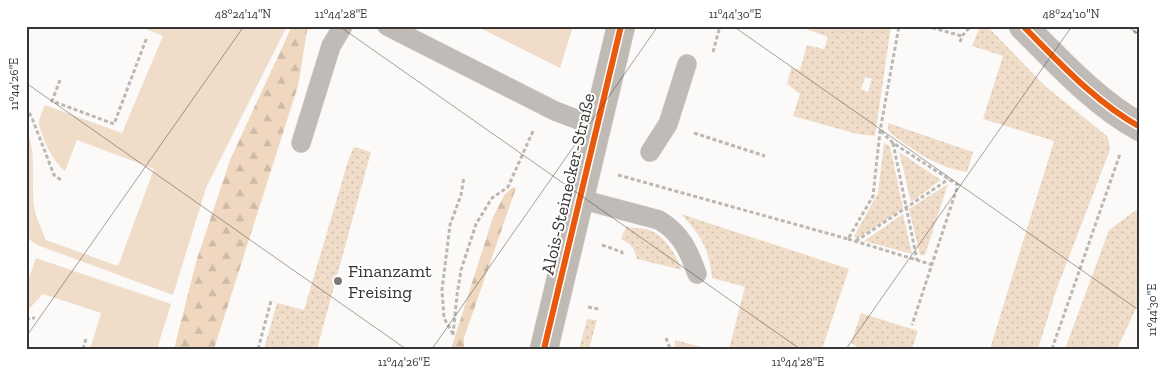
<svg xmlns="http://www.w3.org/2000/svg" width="1166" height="375" viewBox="0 0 1166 375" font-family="'Zilla Slab',serif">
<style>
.grass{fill:url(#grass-dots);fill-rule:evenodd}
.forest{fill:url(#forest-firs)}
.green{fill:#f0ddc9}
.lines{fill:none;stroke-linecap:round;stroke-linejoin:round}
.lane-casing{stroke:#d8d7d6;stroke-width:20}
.street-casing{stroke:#d8d7d6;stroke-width:29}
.secondary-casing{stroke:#d8d7d6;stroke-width:29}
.path{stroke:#bbb8b4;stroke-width:3;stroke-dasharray:4 2.5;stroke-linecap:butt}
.lane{stroke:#c0bbb6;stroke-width:19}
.street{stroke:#c0bbb6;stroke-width:28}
.secondary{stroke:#c0bab4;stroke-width:28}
.cycleway-casing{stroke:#fff;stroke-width:9}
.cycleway{stroke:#e8590c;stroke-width:6}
.ticks{fill:none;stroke:#373634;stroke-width:1;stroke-opacity:0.45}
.poi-dot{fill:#7c7b79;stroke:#fff;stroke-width:2}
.labels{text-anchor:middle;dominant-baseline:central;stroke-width:4;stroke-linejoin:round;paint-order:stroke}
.street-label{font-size:18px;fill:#373634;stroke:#fff}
.poi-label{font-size:18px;fill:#373634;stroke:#fff;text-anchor:start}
.neatline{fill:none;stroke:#373634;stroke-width:2}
.ticks-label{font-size:12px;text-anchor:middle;fill:#373634}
</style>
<defs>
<pattern id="grass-dots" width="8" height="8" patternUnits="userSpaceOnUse" patternTransform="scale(1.25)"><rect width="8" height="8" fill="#f0ddc9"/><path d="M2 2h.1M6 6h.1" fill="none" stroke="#cebead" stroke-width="1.8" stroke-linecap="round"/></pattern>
<pattern id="forest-firs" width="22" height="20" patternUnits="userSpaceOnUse" patternTransform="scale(1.25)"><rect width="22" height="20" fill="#f0d8c0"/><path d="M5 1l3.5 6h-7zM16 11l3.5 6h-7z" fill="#cebaa6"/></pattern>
</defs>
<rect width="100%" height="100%" fill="#fcfaf8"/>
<!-- grass -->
<g class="grass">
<path d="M804,26H891L875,136L857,134L793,116L800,94L787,84L791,68L800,70L807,45L824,49L828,37L803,28ZM865,77L872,79L868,92L861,89Z"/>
<path d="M980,26H987L1045,86L1107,136L1109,142L1110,150L1057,288L1038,349H990L1054,141L983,119L1003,56L972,46Z"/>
<path d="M888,123L973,152L967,172C938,168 916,152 893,135L888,130Z"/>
<path d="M884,143L890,146L903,208L857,239L854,236L878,193Z"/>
<path d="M354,147L371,152L317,349H264L277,303L304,310L349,158Z"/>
<path d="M899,152L941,180L911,202Z"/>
<path d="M948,184L925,255H920L909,209Z"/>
<path d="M1140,207V300L1117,349H1065L1109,230Z"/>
<path d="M681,214L849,269L822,349H729L745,287L712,278C709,248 701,236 681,214Z"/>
<path d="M903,214L912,254L864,241Z"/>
<path d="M626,227C633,228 640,228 646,229C664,233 676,255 682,270L637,259C634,249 632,244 621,239Z"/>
<path d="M861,313L918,331L912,349H860L851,343Z"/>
<path d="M587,319L597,320L589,349H579Z"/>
<path d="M675,340L709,349H675Z"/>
</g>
<!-- forest -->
<g class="forest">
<path d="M292,26H309L307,31L298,86L214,349H174L196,262L230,160Z"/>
<path d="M513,187L516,188L464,338V349H451L493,217L505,194Z"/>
</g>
<!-- green -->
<g class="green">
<path d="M139,26H287L206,188L173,295L37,245L26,237V131C37,145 31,188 34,207C36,218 42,230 46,240L118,266L154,169L77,140L65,171C54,163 41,138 39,123C39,118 43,110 45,105L122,133L163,36Z"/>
<path d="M476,26H573L560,68Z"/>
<path d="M36,258L171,304L157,349H90L101,313L43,294L26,312V277L29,278Z"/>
</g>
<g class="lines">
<!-- lane casing -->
<g class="lane-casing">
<g id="lane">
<path d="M387,26L555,111L597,127"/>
<path d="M301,143L331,46L343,26"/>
<path d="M650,152L668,124L687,64"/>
<path d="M580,199L659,220C681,233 689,251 697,274"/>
</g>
</g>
<!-- street casing -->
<g class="street-casing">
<path id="street" d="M1023,26C1059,62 1095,102 1140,127"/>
</g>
<!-- secondary casing -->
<g class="secondary-casing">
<path id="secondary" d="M544,349L621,26"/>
</g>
<!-- path -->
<g class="path">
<path d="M926,26L962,36"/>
<path d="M1129,26L1140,37"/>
<path d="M960,42L962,36L971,26"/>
<path d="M713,52L720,26"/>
<path d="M60,80L52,101L114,124L147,37"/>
<path d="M26,107L32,118L54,175L61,180"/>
<path d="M881,131L893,143L958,185L912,325"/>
<path d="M694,133L765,156"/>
<path d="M893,143L917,260"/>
<path d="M618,175L848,239L873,196L880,131L899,26"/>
<path d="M848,239L933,265"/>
<path d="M856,241L949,179"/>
<path d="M602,245L622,252V255"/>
<path d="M588,307L599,309"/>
<path d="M26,320L31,318H35"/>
<path d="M453,334L444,318L442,290L450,225L461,195L464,177"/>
<path d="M453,335L457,295L461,270L476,224L492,198L508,187L533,131"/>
<path d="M666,338L670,349"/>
<path d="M83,349L86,339"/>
<path d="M258,349L271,301"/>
<path d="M1052,349L1120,154"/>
</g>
<!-- lane -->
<use href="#lane" class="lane"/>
<!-- street -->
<use href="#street" class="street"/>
<!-- secondary -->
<use href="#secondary" class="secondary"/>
<!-- cycleway casing -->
<g class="cycleway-casing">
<g id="cycleway">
<path d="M1023,26C1059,62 1095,102 1140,127"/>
<path d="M544,349L621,26"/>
</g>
</g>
<!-- cycleway -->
<use href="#cycleway" class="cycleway"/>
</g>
<!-- ticks -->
<path class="ticks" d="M339,26L800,349M733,26L1140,311M1127,26L1140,35M26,83L406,349M26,337L244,26M432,349L658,26M846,349L1072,26"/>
<!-- markers -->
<circle class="poi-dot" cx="338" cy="281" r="5"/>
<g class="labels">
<!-- street labels -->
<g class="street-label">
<text transform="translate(568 184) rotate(-77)">Alois-Steinecker-Straße</text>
</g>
<!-- poi labels -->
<g class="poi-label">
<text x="348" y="271">Finanzamt<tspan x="348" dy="21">Freising</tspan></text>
</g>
</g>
<!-- border -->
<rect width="1166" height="375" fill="none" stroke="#ffffff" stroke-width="55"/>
<rect x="28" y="28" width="1110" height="320" class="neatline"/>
<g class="ticks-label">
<text x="243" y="18">48°24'14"N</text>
<text x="341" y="18">11°44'28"E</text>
<text x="735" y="18">11°44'30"E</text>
<text x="1071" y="18">48°24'10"N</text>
<text transform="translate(14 84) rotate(-90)" y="4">11°44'26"E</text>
<text transform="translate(1152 310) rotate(-90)" y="4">11°44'30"E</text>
<text x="404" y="366">11°44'26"E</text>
<text x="798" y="366">11°44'28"E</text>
</g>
</svg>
